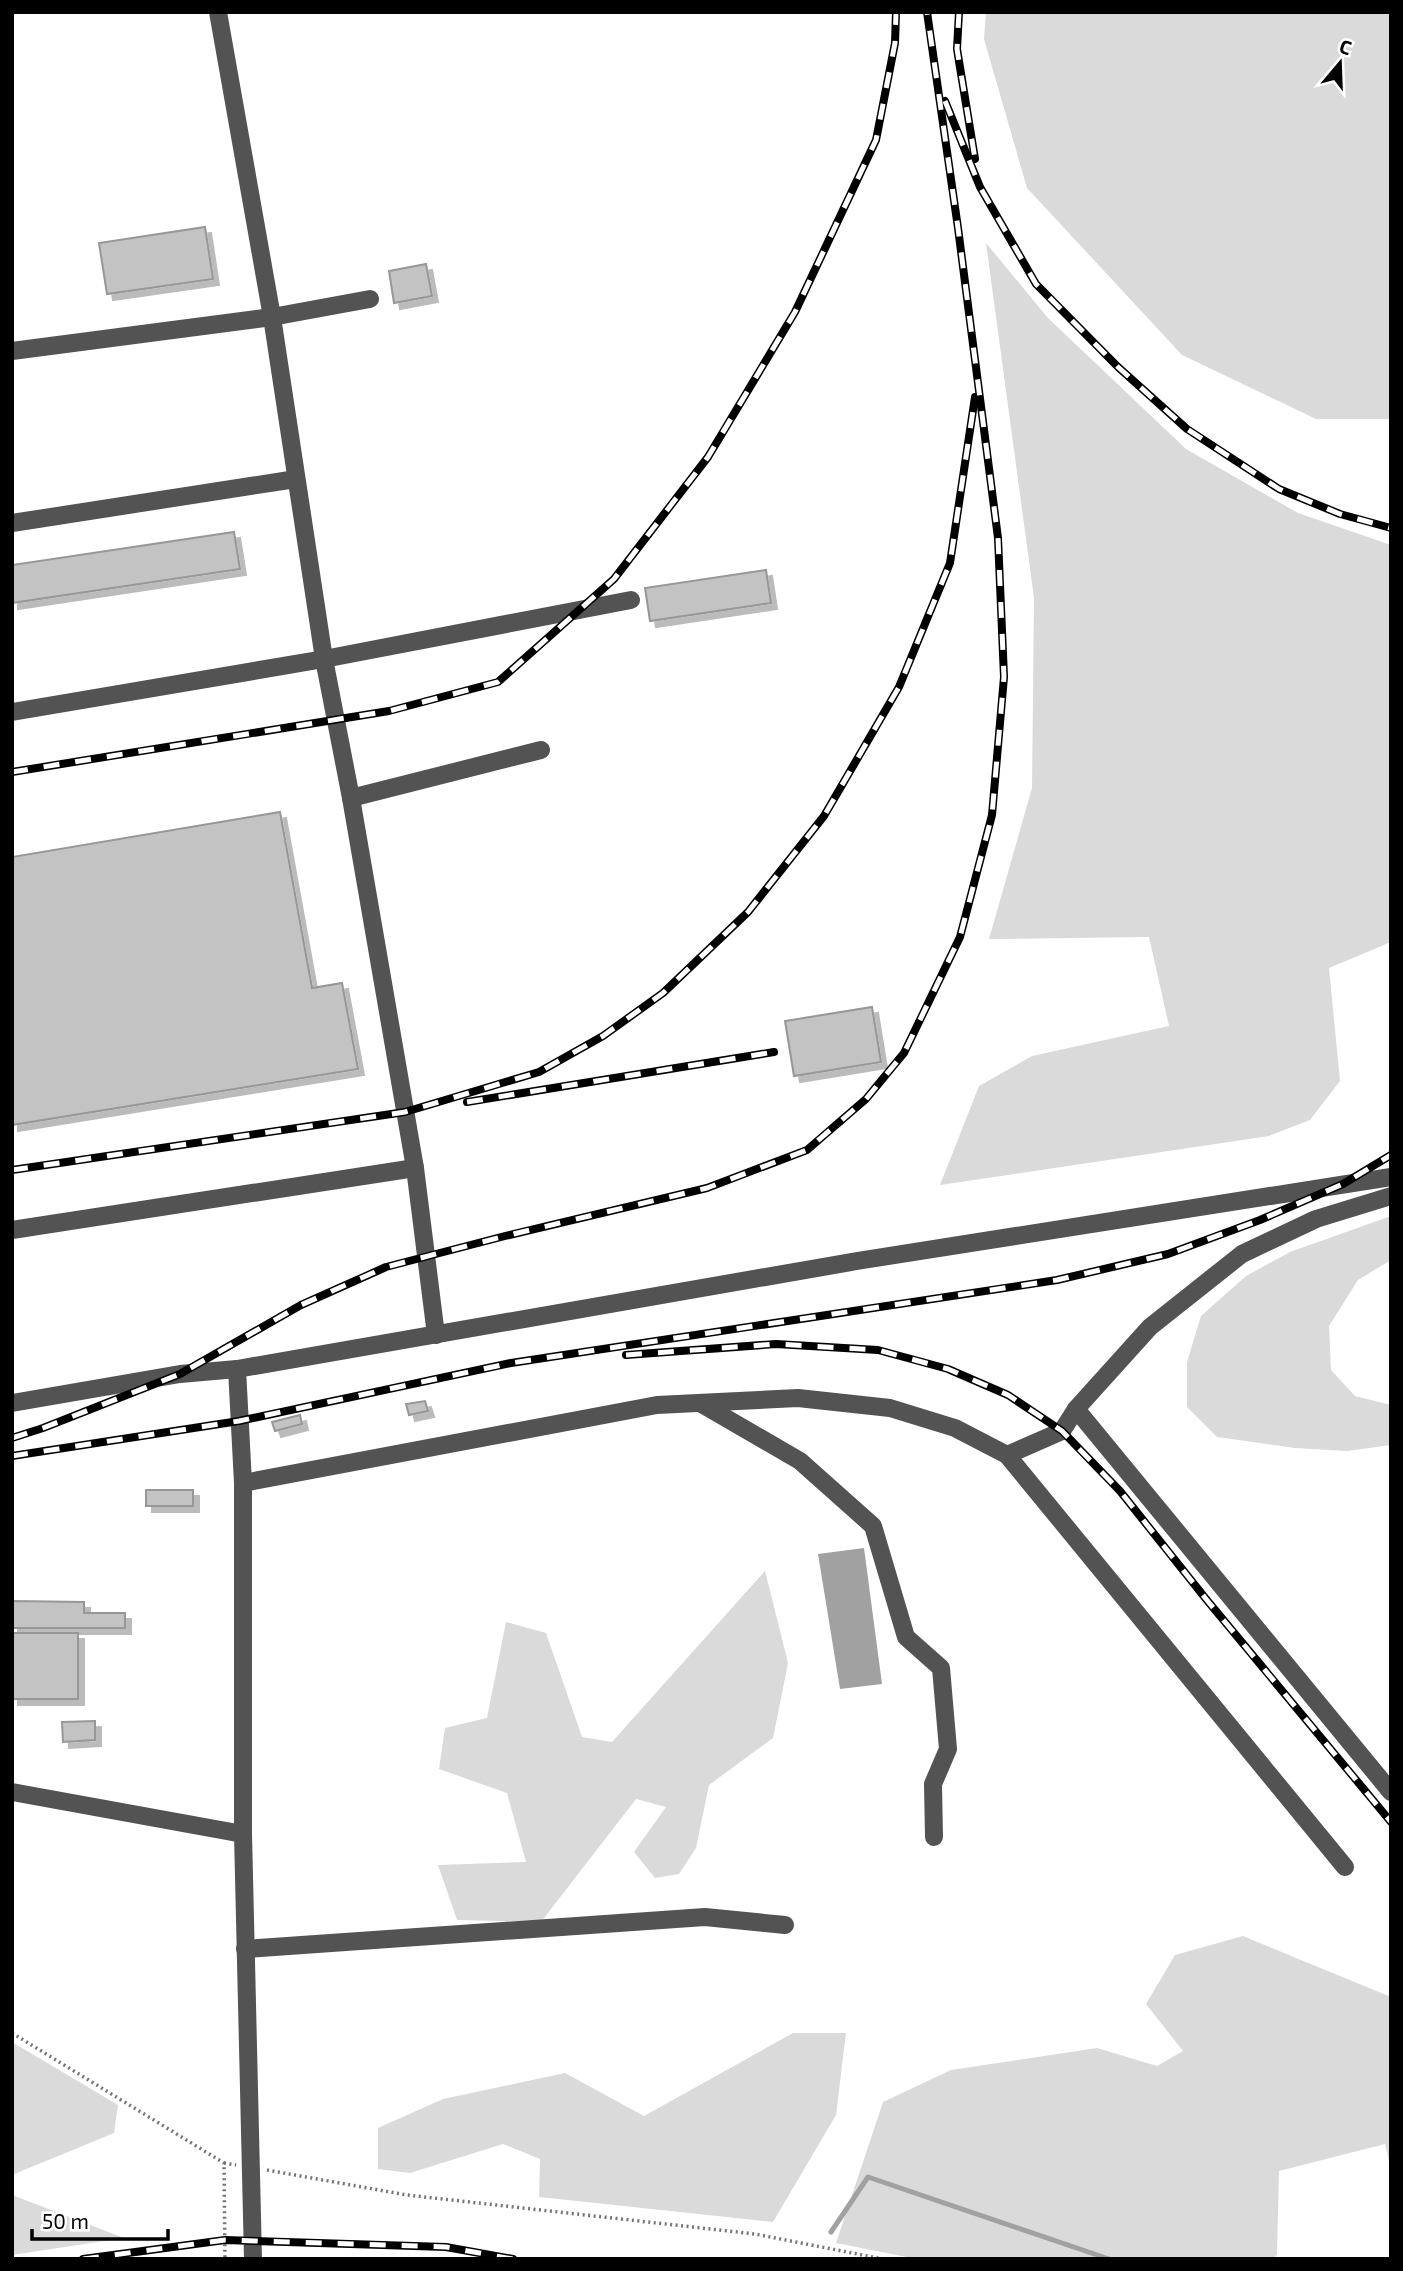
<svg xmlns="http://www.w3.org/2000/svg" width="1403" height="2271" viewBox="0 0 1403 2271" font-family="'Exo 2',sans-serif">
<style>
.green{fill:#dadada}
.water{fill:#a1a1a1}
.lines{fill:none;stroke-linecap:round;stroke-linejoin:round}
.stream{stroke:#a1a1a1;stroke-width:5}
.building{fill:#c3c3c3;stroke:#979797;stroke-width:2;filter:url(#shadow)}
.path{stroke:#757575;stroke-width:3.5;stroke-dasharray:2 3.5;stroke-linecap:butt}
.minor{stroke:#535353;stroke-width:18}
.rail-casing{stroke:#000;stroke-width:8}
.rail{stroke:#fff;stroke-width:5;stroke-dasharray:16;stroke-linecap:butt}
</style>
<defs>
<filter id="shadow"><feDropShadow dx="6" dy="6" stdDeviation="0" flood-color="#0004"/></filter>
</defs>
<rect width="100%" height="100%" fill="#fff"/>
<!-- green -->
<g class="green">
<path d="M986,12H1391V421L1389,419H1316L1182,355L1027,188L984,39Z"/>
<path d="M986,243L1048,318L1186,449L1298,513L1391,545V942L1329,968L1340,1081L1310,1120L1269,1136L940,1185L979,1086L1032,1056L1169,1026L1149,937L989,939L1032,788L1034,598Z"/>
<path d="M1391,1216V1260L1358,1280L1329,1326L1331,1370L1355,1396L1391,1405V1445L1347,1451L1295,1448L1217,1437L1187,1407V1362L1201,1316L1246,1276L1290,1252Z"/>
<path d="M765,1571L788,1663L773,1738L709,1785L696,1848L679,1874L655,1878L634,1852L666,1807L636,1799L541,1922L457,1920L438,1865L526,1862L507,1793L439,1769L445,1728L487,1718L506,1622L546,1633L582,1737L612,1742Z"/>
<path d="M1243,1936L1391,1997V2170L1385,2144L1279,2171L1277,2254L1274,2259H917L836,2243L883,2102L951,2070L1097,2048L1157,2066L1183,2051L1146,2004L1175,1955Z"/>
<path d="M793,2033H846L836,2115L773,2222L539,2197L540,2159L503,2144L410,2173L378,2169V2128L443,2099L565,2073L644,2116Z"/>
<path d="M12,2042L118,2105L114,2133L12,2175Z"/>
<path d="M12,2195L124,2238L12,2255Z"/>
</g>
<!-- water -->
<path class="water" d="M864,1548L882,1684L840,1689L818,1554Z"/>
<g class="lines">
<!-- stream -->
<path class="stream" d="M831,2232L868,2177L1109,2259"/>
</g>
<!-- building -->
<g class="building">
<path d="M205,227L213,279L107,294L99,243Z"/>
<path d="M426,264L432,296L394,303L389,271Z"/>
<path d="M234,532L240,569L12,603V565Z"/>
<path d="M766,570L771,603L650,621L645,588Z"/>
<path d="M280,812L312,988L342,983L358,1069L12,1125V857Z"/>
<path d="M872,1007L881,1062L794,1076L785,1021Z"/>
<path d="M425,1401L428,1411L409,1415L406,1404Z"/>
<path d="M300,1415L302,1424L275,1431L272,1422Z"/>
<rect x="146" y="1490" width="47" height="16"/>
<path d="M12,1601L84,1602V1613H125V1628H12Z"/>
<rect x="12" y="1633" width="66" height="66"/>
<path d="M95,1721V1740L63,1742L62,1722Z"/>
</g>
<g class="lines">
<!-- path -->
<g class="path">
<path d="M12,2033L224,2163L225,2259"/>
<path d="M224,2163L236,2165"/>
<path d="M267,2170L407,2195L755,2234L883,2259"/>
</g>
<!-- minor -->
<g class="minor">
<path d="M12,351L272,317L370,299"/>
<path d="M12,523L296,479"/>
<path d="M12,712L324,659L631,600"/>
<path d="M351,798L541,750"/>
<path d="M415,1168L436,1335"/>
<path d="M12,1230L415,1168L351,798L324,659L272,317L218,12"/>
<path d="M12,1403L180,1374L237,1369"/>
<path d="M700,1403L800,1461L873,1526L906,1637L941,1668L948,1749L933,1784L934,1837"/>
<path d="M1076,1409L1391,1792"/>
<path d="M1007,1455L1062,1431L1076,1409L1150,1327L1242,1254L1316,1219L1391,1196"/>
<path d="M243,1483L657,1405L798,1398L890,1408L955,1428L1007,1455L1345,1867"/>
<path d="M12,1792L243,1834"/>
<path d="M245,1949L705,1917L785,1925"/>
<path d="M253,2259L243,1834V1483L237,1369L857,1261L1391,1177"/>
</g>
<!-- rail casing -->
<g class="rail-casing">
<g id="rail">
<path d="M959,12L957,49L975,159"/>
<path d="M945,101L980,187L1036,284L1118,367L1187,429L1279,489L1340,514L1391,528"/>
<path d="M12,772L389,711L498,682L614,579L708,457L795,312L876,140L895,43L896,12"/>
<path d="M467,1102L774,1052"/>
<path d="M12,1170L405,1112L539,1072L603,1036L663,993L748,912L824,816L899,687L950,563L975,397"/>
<path d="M626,1355L776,1344L878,1350L948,1369L1008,1395L1062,1431L1120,1491L1206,1599L1391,1822"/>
<path d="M12,1438L43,1428L180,1374L301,1305L386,1267L505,1236L707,1188L807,1150L866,1099L904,1053L960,937L992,815L1004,677L998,538L958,228L927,12"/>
<path d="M12,1456L239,1421L511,1363L1057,1280L1168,1254L1260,1220L1343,1184L1391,1155"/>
<path d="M83,2259L225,2240L446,2247L513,2259"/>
</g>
</g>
<!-- rail -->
<use href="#rail" class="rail"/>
</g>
<!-- border -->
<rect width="1403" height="2271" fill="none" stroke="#000000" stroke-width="28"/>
<!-- north arrow -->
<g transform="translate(1340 63) rotate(19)" stroke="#ffffff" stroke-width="5" paint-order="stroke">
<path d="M0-5L12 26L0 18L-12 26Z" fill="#000000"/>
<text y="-10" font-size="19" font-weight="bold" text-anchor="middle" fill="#000000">С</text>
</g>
<!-- scale -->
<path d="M32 2229v10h136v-10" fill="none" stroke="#000000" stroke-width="3.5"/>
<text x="42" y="2229" font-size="21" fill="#000000" stroke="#ffffff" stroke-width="5" paint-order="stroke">50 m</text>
</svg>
